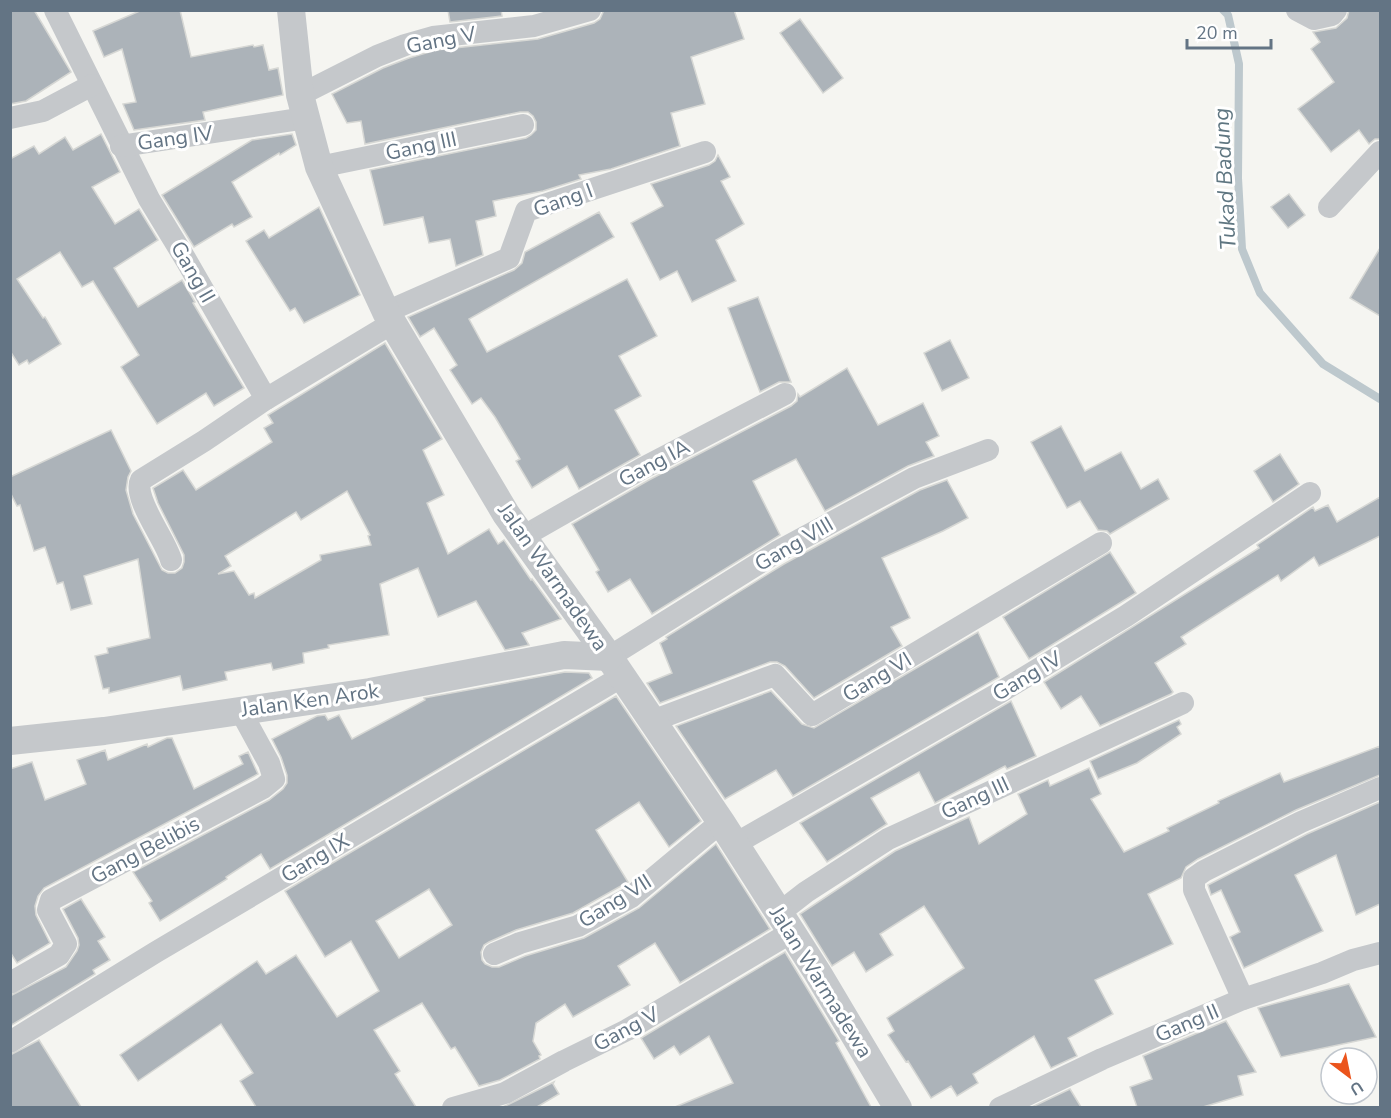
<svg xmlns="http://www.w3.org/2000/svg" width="1391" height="1118" viewBox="0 0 1391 1118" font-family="'Nunito Sans',sans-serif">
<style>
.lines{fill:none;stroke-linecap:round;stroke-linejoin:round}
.stream{stroke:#bdc8cd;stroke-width:8}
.building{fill:#acb3b9;stroke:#d6d7d4;stroke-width:1.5;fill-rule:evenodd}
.minor{stroke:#c5c8cb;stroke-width:22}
.tertiary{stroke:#c5c8cb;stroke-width:28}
.labels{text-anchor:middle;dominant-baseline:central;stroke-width:6;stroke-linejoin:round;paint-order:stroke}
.street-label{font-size:21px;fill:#637484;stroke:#fff}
.water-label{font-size:22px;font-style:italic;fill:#5f7681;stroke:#fff}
</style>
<rect width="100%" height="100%" fill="#f5f5f1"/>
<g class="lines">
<!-- stream -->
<path class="stream" d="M1223,10L1228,15L1239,64L1238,178L1242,249L1260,293L1323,364L1380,399"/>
</g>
<!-- building -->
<g class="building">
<path d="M10,10H34L71,72L26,101L10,104Z"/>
<path d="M142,10H180L191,57L253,45L254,47L263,45L269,70L278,68L283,95L203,112L205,120L134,130L123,104L136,102L122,49L104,57L93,31Z"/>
<path d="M448,10H501L502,16L450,22Z"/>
<path d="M604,10H734L744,39L691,57L705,104L671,113L680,146L611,169L579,175L581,179L543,191L493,201L496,216L476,221L483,255L456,266L450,239L429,243L423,217L384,225L370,170L526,138L531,135L536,130V122L533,116L528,112H520L365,144L361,121L347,123L332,94L383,68L409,58L436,50L538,39L594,23L600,19Z"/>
<path d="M1349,10H1380V139H1375L1369,144L1359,130L1331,152L1298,109L1334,82L1311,49L1320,42L1313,32L1336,28L1347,18Z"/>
<path d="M800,19L843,78L823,93L780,33Z"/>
<path d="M101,134L120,172L92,187L115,224L139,209L158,240L114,268L138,307L182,280L195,302L193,303L244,388L214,406L206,393L157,424L121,367L139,355L93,281L82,287L60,252L17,279L43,318L45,317L61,344L29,364L27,360L19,365L10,351V159L34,146L39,154L65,137L73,150Z"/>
<path d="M292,134L296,145L280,155L279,153L232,182L252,217L234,227L232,224L194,247L162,195L252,140Z"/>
<path d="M718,155L730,177L721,181L744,224L716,240L736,281L692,302L677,271L660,280L631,223L663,206L651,184L709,165L715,161Z"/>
<path d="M1289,194L1305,215L1288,228L1271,207Z"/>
<path d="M319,207L360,295L304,323L295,308L290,311L246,241L264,230L269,238Z"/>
<path d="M599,212L614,237L469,319L487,352L627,279L657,336L619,356L641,396L615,410L640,455L579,489L567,466L532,488L516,461L520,459L495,417L481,398L472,404L450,370L457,365L434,328L420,337L408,317L514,270L522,263L525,252Z"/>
<path d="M1380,248V316L1350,298Z"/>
<path d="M758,297L791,382H779L760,392L728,308Z"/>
<path d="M950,340L969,378L942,391L924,353Z"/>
<path d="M385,343L442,439L423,450L444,495L427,503L448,554L489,529L498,544L504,540L531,580L532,579L561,619L522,633L529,645L505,650L476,601L438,617L418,568L380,584L389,635L328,645L329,648L303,653L304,663L273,670L271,663L225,672L227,680L183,690L180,676L109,693V688L103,689L95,656L108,653L107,648L150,638L138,559L84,576L92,604L71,610L63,582L57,584L45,547L34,551L20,505L17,506L10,492V477L111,430L131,471L128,477L126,490L133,514L162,570L168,573H175L182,568L184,562V555L158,503L153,488L183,470L196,490L272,442L264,428L273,423L268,415ZM347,491L370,535L368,536L371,545L320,555L321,560L255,598L254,593L249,595L234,571L218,574L231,566L225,556L296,512L301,520Z"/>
<path d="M847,368L878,425L923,403L939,436L926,442L934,456L908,466L825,511L796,459L753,481L780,535L652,614L630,579L608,592L596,572L599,570L572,524L649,480L791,406L797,401L798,394L800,397Z"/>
<path d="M1061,426L1085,471L1121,452L1141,489L1158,479L1169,499L1110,534L1107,531L1098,530L1080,501L1067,508L1031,442Z"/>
<path d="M1280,454L1299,484L1273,502L1254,471Z"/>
<path d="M947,480L968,518L943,531L882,558L910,618L891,627L902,646L814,698L785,666L777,662H770L660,703L647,683L672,673L660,643L667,639L666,637L784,564L920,490Z"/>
<path d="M1380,497V536L1319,566L1314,557L1281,581L1278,575L1181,637L1186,644L1155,663L1173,692L1171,694L1100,726L1081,696L1061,709L1044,682L1259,548L1257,545L1313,507L1315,511L1328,505L1337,522Z"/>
<path d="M1110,552L1136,593L1029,659L1003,617Z"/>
<path d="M978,632L999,677L793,796L776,770L725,799L676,726L771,691L802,724L814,728Z"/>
<path d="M565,672L589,673L592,678L270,869L261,854L226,877L227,879L160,921L149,903L152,901L133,872L269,800L283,789L287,783V775L281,757L272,739L317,716L325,715L328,720L339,715L352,739L425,700L424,698Z"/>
<path d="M616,696L701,821L669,847L639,802L596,830L628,882L573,913L516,930L489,942L484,945L481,952L482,960L485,964L492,967H499L525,956L584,938L639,908L716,844L770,929L680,983L655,943L618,966L630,985L573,1017L565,1004L536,1023L533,1041L541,1055L539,1056L540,1059L500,1080L479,1086L455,1047L451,1049L422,1003L374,1030L400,1071L395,1074L416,1107H256L240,1081L253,1073L221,1024L138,1081L120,1055L257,961L266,974L296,955L337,1017L379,991L351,941L325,957L285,891ZM429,889L452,925L399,958L376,921Z"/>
<path d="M1011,701L1036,756L1007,769L1005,766L935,803L919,772L871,798L887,824L827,862L800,823Z"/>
<path d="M1179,720L1181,724L1177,727L1181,734L1137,763L1098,779L1090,761Z"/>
<path d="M167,738H172L194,789L243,764L239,756L248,752L258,774L44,888L38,896L35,906L36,915L50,943L17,963L10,952V769L32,762L45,800L86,784L77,760L105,750L108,760L147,744L148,747Z"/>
<path d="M1380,746V775L1296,810L1198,859L1186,867L1181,878L1148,894L1173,944L1095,980L1113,1014L1068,1038L1077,1056L1051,1068L1034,1036L973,1074L978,1083L957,1096L951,1086L931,1098L908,1061L906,1062L888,1035L894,1031L887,1018L964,968L924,906L880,934L893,955L866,972L854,952L832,966L800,914L895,851L969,817L979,844L1027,814L1018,794L1048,780L1050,786L1089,768L1101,794L1091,799L1124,852L1169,831L1167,828L1219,803L1218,801L1280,773L1284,782Z"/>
<path d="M1380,802V904L1356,915L1336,855L1295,875L1323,931L1244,968L1230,937L1240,932L1221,890L1211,895L1208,885L1307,834Z"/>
<path d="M81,899L105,937L98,941L110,960L93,970L95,974L10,1026V996L66,967L77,951L79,945L78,938L63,909Z"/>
<path d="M785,952L839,1041L836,1043L871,1107H675L733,1083L709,1036L680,1055L674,1046L654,1059L641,1038Z"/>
<path d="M1349,984L1376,1037L1281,1057L1258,1008Z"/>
<path d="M1226,1021L1256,1072L1238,1076L1243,1095L1203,1107H1137L1130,1087L1152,1079L1143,1056Z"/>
<path d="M39,1040L81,1107H10V1055Z"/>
<path d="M554,1082L553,1084L559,1094L537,1107H503Z"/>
<path d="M1070,1089L1081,1107H1032Z"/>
</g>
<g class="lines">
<!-- minor -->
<g class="minor">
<path d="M55,10L149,199L186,260L266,399"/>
<path d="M1297,10L1314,19L1332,15L1336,10"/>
<path d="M300,95L377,56L405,45L433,37L534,26L590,10"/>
<path d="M10,118L43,111L92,85"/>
<path d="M121,146L306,118"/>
<path d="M319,167L523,125"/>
<path d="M1329,207L1380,152"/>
<path d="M386,312L509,258L526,211L705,152"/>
<path d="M524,536L643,468L785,394"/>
<path d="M171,560C166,540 132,498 141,480L204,441L266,399L394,322"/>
<path d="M609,657L777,552L914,478L988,450"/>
<path d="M652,721L775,675L812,715L1101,543"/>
<path d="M735,844L999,693L1126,616L1310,493"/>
<path d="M779,913L806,892L888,839L1183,703"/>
<path d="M494,954L520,943L578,926L631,897L721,822"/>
<path d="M10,983L59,955L66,944L48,910L51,900L263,788L274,779L269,763L240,710"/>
<path d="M1243,999L1194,890V878L1204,871L1301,822L1380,788"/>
<path d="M10,1042L156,952L621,677"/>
<path d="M453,1108L505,1093L564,1061L627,1030L790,933"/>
<path d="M1000,1108L1102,1059L1243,999L1322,973L1353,960L1380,953"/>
</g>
<!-- tertiary -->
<g class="tertiary">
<path d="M291,10L300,95L319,167L386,312L506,514L609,657L721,822L817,972L898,1108"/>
<path d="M10,741L104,731L370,692L564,655L609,657"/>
</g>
</g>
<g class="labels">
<!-- street labels -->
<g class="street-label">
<text transform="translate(441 40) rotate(-11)">Gang V</text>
<text transform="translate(175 138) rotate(-8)">Gang IV</text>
<text transform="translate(421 146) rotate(-12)">Gang III</text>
<text transform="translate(563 200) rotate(-20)">Gang I</text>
<text transform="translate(193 272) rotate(60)">Gang II</text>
<text transform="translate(654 463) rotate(-28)">Gang IA</text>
<text transform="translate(794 544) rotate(-30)">Gang VIII</text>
<text transform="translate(553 577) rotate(55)">Jalan Warmadewa</text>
<text transform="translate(1027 676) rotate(-31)">Gang IV</text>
<text transform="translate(877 677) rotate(-31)">Gang VI</text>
<text transform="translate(310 700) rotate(-8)">Jalan Ken Arok</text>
<text transform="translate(975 798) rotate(-25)">Gang III</text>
<text transform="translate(145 850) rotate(-28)">Gang Belibis</text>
<text transform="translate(315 858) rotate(-31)">Gang IX</text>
<text transform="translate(615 901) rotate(-32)">Gang VII</text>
<text transform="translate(821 982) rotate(58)">Jalan Warmadewa</text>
<text transform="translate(1187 1023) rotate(-23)">Gang II</text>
<text transform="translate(626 1029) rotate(-28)">Gang V</text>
</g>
<!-- water labels -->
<g class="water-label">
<text transform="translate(1225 179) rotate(-93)">Tukad Badung</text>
</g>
</g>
<!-- border -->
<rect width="1391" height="1118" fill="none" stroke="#637484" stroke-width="24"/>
<!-- north arrow -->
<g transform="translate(1349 1076) rotate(148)"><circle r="28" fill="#ffffff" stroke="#c1c7ce" stroke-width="1.5"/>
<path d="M0-4.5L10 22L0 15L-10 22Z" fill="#eb541c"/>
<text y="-9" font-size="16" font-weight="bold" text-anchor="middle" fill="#637484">U</text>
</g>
<!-- scale -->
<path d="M1187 39v9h84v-9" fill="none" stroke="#637484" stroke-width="3"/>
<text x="1196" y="39" font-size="18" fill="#637484" stroke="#ffffff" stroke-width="4.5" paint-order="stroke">20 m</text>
</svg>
